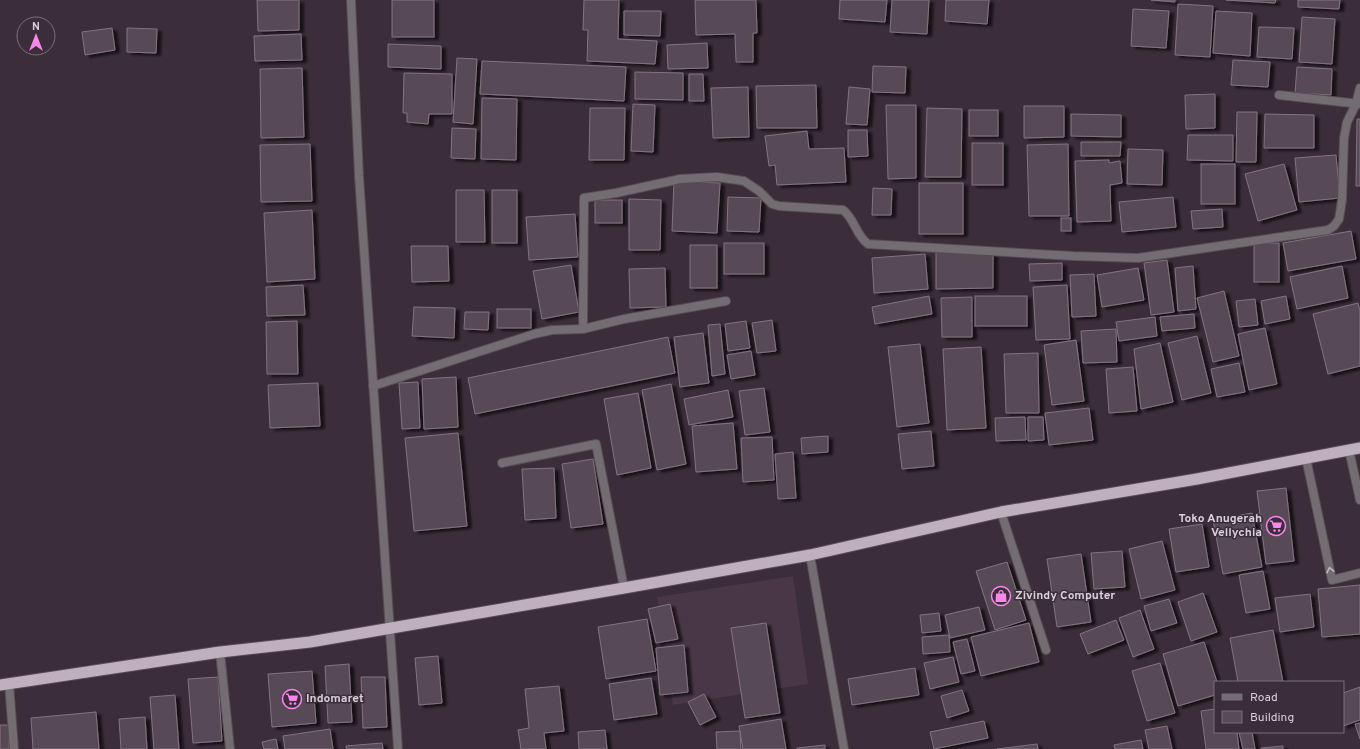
<svg xmlns="http://www.w3.org/2000/svg" width="1360" height="749" viewBox="0 0 1360 749" font-family="Overpass,sans-serif">
<style>
.built{fill:#493646}
.building{fill:#594a56;stroke:#837380;filter:url(#shadow)}
.lines{fill:none;stroke-linecap:round;stroke-linejoin:round}
.service-casing{stroke:#584b56;stroke-width:10}
.minor-casing{stroke:#584b56;stroke-width:10}
.trunk-casing{stroke:#584b56;stroke-width:13}
.service{stroke:#736c72;stroke-width:8}
.minor{stroke:#736c72;stroke-width:8}
.trunk{stroke:#c0b0be;stroke-width:11}
.oneway{stroke:#c0b8be}
.labels{text-anchor:middle;dominant-baseline:central;stroke-width:3;stroke-linejoin:round;paint-order:stroke}
.poi-label{font-size:12px;font-weight:bold;fill:#dad1d8;stroke:#3b2d39;text-anchor:start}
</style>
<defs>
<filter id="shadow"><feDropShadow dx="4.5" dy="2.5" stdDeviation="1" flood-color="#0009"/></filter>
</defs>
<rect width="100%" height="100%" fill="#3b2d39"/>
<!-- built -->
<path class="built" d="M793,576L808,684L673,705L657,597Z"/>
<!-- building -->
<g class="building">
<path d="M257,0H299V30L258,31Z"/>
<rect x="392" y="0" width="42" height="37"/>
<path d="M584,0H619L618,39L657,41L655,64L587,61L588,30H583Z"/>
<path d="M695,0H756L757,33H753V62H736L735,34L696,35Z"/>
<path d="M840,0H887L885,22L839,19Z"/>
<path d="M892,0H929L927,34L890,32Z"/>
<path d="M946,0H989L987,24L945,21Z"/>
<path d="M1151,0H1175V2Z"/>
<path d="M1226,0H1276L1275,3Z"/>
<path d="M1298,0H1340L1339,9L1298,7Z"/>
<path d="M1178,4L1213,6L1210,57L1175,55Z"/>
<path d="M1133,9L1169,11L1166,48L1131,46Z"/>
<path d="M624,11H661L660,36L624,35Z"/>
<path d="M1216,11L1252,13L1250,56L1213,53Z"/>
<path d="M1302,17L1335,19L1332,64L1299,62Z"/>
<path d="M1259,27L1294,28L1292,59L1257,57Z"/>
<path d="M112,28L115,50L85,55L82,32Z"/>
<path d="M127,28L157,29L156,53L127,52Z"/>
<path d="M301,34L302,60L255,61L254,36Z"/>
<path d="M707,43L708,68L668,69L667,45Z"/>
<path d="M388,44L441,46V69L388,67Z"/>
<path d="M457,58L477,59L473,124L453,122Z"/>
<path d="M1233,60L1270,62L1268,87L1231,85Z"/>
<path d="M482,61L626,67L624,101L480,94Z"/>
<path d="M873,66L906,67L905,93L872,92Z"/>
<path d="M1297,67L1332,69L1331,95L1295,93Z"/>
<path d="M302,68L304,137L261,138L260,69Z"/>
<path d="M635,72L683,73V100L635,99Z"/>
<path d="M404,73L452,74V114H429L428,124L407,122V113H403Z"/>
<path d="M689,74H703L704,101H689Z"/>
<path d="M816,85L817,128H757L756,86Z"/>
<path d="M748,87L749,137L713,138L711,88Z"/>
<path d="M849,87L870,89L867,125L846,124Z"/>
<path d="M1215,94V128L1186,129L1185,95Z"/>
<path d="M482,98L517,99L516,160L481,159Z"/>
<path d="M633,104L655,105L653,152L631,151Z"/>
<path d="M886,105H916V178L888,179Z"/>
<path d="M1024,106H1064V137L1024,138Z"/>
<path d="M590,108H625L624,160H589Z"/>
<path d="M927,108L962,109L961,177H925Z"/>
<rect x="969" y="110" width="29" height="26"/>
<path d="M1237,112H1257L1256,162H1236Z"/>
<path d="M1071,114L1121,115V137L1071,136Z"/>
<path d="M1265,114L1314,115V148H1264Z"/>
<path d="M1357,119H1360V186H1356Z"/>
<path d="M452,128L476,129L475,159L451,158Z"/>
<path d="M848,130H867L868,156L848,157Z"/>
<path d="M807,131L809,149L844,148L846,182L777,185L775,165L769,166L765,136Z"/>
<path d="M1188,135H1233V161L1187,160Z"/>
<path d="M1081,142H1121L1120,156H1081Z"/>
<rect x="972" y="143" width="31" height="42"/>
<path d="M310,144L312,201L261,202L260,145Z"/>
<path d="M1068,144L1069,216H1029L1027,145Z"/>
<path d="M1128,149L1163,150L1162,185L1127,184Z"/>
<path d="M1336,155L1340,198L1299,202L1295,158Z"/>
<path d="M1109,160V163L1120,161L1122,183L1110,185L1111,221L1077,222L1075,161Z"/>
<rect x="1201" y="164" width="34" height="40"/>
<path d="M1284,164L1297,210L1258,221L1245,174Z"/>
<path d="M674,181L720,183L717,233L672,231Z"/>
<rect x="919" y="183" width="44" height="51"/>
<path d="M873,188L892,189L891,215H872Z"/>
<path d="M456,190H484L485,242H456Z"/>
<rect x="492" y="190" width="25" height="53"/>
<path d="M728,197L761,198L759,232L727,231Z"/>
<path d="M1173,197L1176,227L1122,232L1119,202Z"/>
<path d="M629,199L661,200L660,250H629Z"/>
<rect x="595" y="200" width="27" height="23"/>
<path d="M1222,209L1223,227L1193,229L1191,211Z"/>
<path d="M312,210L315,279L267,282L264,213Z"/>
<path d="M575,214L578,257L529,260L526,217Z"/>
<rect x="1061" y="218" width="10" height="13"/>
<path d="M1351,231L1356,259L1288,271L1283,243Z"/>
<rect x="724" y="243" width="40" height="31"/>
<rect x="1254" y="243" width="25" height="39"/>
<rect x="690" y="245" width="27" height="43"/>
<path d="M411,246H448L449,281L412,282Z"/>
<path d="M993,251V288L936,289V252Z"/>
<path d="M925,254L928,289L874,293L872,258Z"/>
<path d="M1167,260L1174,312L1151,315L1144,263Z"/>
<path d="M1062,263V280L1030,281L1029,264Z"/>
<path d="M571,265L579,312L542,319L533,271Z"/>
<path d="M1193,266L1196,309L1178,311L1175,268Z"/>
<path d="M1342,266L1348,298L1297,309L1290,277Z"/>
<path d="M665,268L666,307L630,308L629,269Z"/>
<path d="M1138,268L1144,300L1102,307L1097,275Z"/>
<path d="M1094,274L1096,316L1072,317L1070,275Z"/>
<path d="M303,285L305,315L267,316L266,287Z"/>
<path d="M1067,285L1070,339L1036,340L1033,287Z"/>
<path d="M1224,291L1239,356L1213,362L1197,298Z"/>
<path d="M929,296L932,314L875,324L872,307Z"/>
<rect x="975" y="296" width="52" height="30"/>
<path d="M1286,296L1290,319L1265,324L1261,301Z"/>
<path d="M972,297V337H942L941,298Z"/>
<path d="M1255,299L1258,325L1239,327L1236,301Z"/>
<path d="M1358,303L1360,311V366L1328,374L1313,314Z"/>
<path d="M414,307L455,308L454,338L412,336Z"/>
<rect x="497" y="309" width="34" height="19"/>
<path d="M465,312H489L488,330L464,329Z"/>
<path d="M1194,314L1195,328L1162,331L1160,317Z"/>
<path d="M1155,317L1157,336L1119,341L1116,322Z"/>
<path d="M772,320L776,351L757,353L752,323Z"/>
<path d="M297,321L298,374H267L266,322Z"/>
<path d="M746,321L750,348L728,351L725,324Z"/>
<path d="M720,324L725,374L712,376L708,325Z"/>
<path d="M1265,328L1277,384L1249,390L1238,334Z"/>
<path d="M1116,329L1117,362L1083,363L1081,331Z"/>
<path d="M703,333L709,383L680,387L674,337Z"/>
<path d="M1197,336L1211,393L1182,400L1168,343Z"/>
<path d="M668,337L675,373L475,414L468,378Z"/>
<path d="M1076,340L1084,401L1052,405L1044,345Z"/>
<path d="M1160,343L1173,402L1141,409L1134,349Z"/>
<path d="M920,344L929,423L897,427L888,347Z"/>
<path d="M981,347L986,428L947,430L943,349Z"/>
<path d="M751,351L755,375L731,379L727,355Z"/>
<path d="M1038,353L1039,413H1006L1004,354Z"/>
<path d="M1239,363L1245,392L1217,397L1211,369Z"/>
<path d="M1133,367L1137,411L1109,413L1106,369Z"/>
<path d="M456,377L458,427L424,429L422,379Z"/>
<path d="M418,382L420,428L402,429L399,383Z"/>
<path d="M318,383L320,426L270,428L268,385Z"/>
<path d="M671,384L686,464L657,470L642,390Z"/>
<path d="M764,388L770,432L745,435L739,391Z"/>
<path d="M728,390L733,417L689,425L684,399Z"/>
<path d="M638,393L651,468L617,475L604,399Z"/>
<path d="M1089,408L1093,440L1049,445L1045,413Z"/>
<path d="M1025,417L1026,440L996,441L995,418Z"/>
<path d="M1028,417H1043L1044,440L1028,441Z"/>
<path d="M733,423L737,469L696,472L692,426Z"/>
<path d="M931,431L934,466L902,469L898,434Z"/>
<path d="M458,433L467,526L414,531L405,438Z"/>
<path d="M828,436V452L802,454L801,438Z"/>
<path d="M772,437L774,480L743,482L741,438Z"/>
<path d="M793,452L796,498L778,499L775,454Z"/>
<path d="M593,459L603,524L571,528L562,464Z"/>
<path d="M554,468L556,518L525,520L522,469Z"/>
<path d="M1286,488L1294,561L1266,564L1257,491Z"/>
<path d="M1252,513L1262,567L1223,574L1213,520Z"/>
<path d="M1202,524L1209,567L1176,572L1169,529Z"/>
<path d="M1162,541L1175,590L1141,599L1129,549Z"/>
<path d="M1122,551L1125,587L1094,589L1091,553Z"/>
<path d="M1081,554L1091,622L1057,627L1047,559Z"/>
<path d="M1007,562L1026,620L995,630L976,571Z"/>
<path d="M1263,571L1270,609L1246,613L1239,575Z"/>
<path d="M1360,585V634L1322,637L1318,589Z"/>
<path d="M1203,593L1217,632L1191,641L1178,602Z"/>
<path d="M1310,594L1314,627L1280,632L1275,598Z"/>
<path d="M1169,599L1177,623L1151,631L1144,606Z"/>
<path d="M670,604L678,639L656,643L648,609Z"/>
<path d="M979,607L985,630L950,638L945,615Z"/>
<path d="M1140,610L1154,649L1133,657L1119,618Z"/>
<path d="M939,613L941,631L922,633L920,615Z"/>
<path d="M647,619L656,671L606,679L598,627Z"/>
<path d="M1116,620L1124,640L1088,654L1080,634Z"/>
<path d="M766,623L780,713L745,718L731,628Z"/>
<path d="M1029,623L1039,662L981,676L971,637Z"/>
<path d="M1273,630L1283,682H1238L1230,638Z"/>
<path d="M949,635L950,652L923,654L922,637Z"/>
<path d="M967,639L975,671L961,674L953,642Z"/>
<path d="M1204,642L1217,682H1215V695L1178,706L1163,654Z"/>
<path d="M684,645L688,692L660,695L656,648Z"/>
<path d="M438,656L442,703L419,705L415,658Z"/>
<path d="M953,657L959,682L930,689L924,663Z"/>
<path d="M1160,663L1175,713L1147,721L1132,671Z"/>
<path d="M349,664L352,722L328,723L325,666Z"/>
<path d="M915,668L919,695L852,705L848,679Z"/>
<path d="M312,671L316,723L272,727L268,674Z"/>
<path d="M218,677L222,741L193,743L188,679Z"/>
<path d="M361,677H385L387,727L363,728Z"/>
<path d="M651,678L657,714L614,720L609,684Z"/>
<path d="M559,686L564,731L544,733L546,749H521L518,730L529,728L525,689Z"/>
<path d="M1360,687V720L1343,726V693Z"/>
<path d="M962,690L969,711L947,718L941,696Z"/>
<path d="M704,694L716,717L700,725L688,702Z"/>
<path d="M175,695L179,749H154L150,697Z"/>
<path d="M1215,709V732H1237L1239,749H1206L1201,711Z"/>
<path d="M96,712L99,749H33L31,718Z"/>
<path d="M145,717L147,749H121L119,719Z"/>
<path d="M781,719L786,749H743L739,726Z"/>
<path d="M984,721L988,738L934,749L930,732Z"/>
<path d="M1360,723V739L1355,724Z"/>
<rect x="0" y="725" width="9" height="24"/>
<path d="M1167,726L1172,749H1149L1145,730Z"/>
<path d="M330,729L333,749H285L283,736Z"/>
<path d="M605,730L607,749H579L578,732Z"/>
<path d="M740,731L741,749H717L716,732Z"/>
<path d="M1239,732H1252L1255,749H1243Z"/>
<path d="M276,739L278,749H264L262,742Z"/>
<path d="M1141,740L1143,749H1115L1114,745Z"/>
<path d="M382,743L383,749H347L346,746Z"/>
<path d="M1037,744L1038,749H997Z"/>
<path d="M825,745V749H797V748Z"/>
<path d="M1283,746V749H1261V748Z"/>
</g>
<g class="lines">
<!-- service casing -->
<g class="service-casing">
<g id="service">
<path d="M1349,450L1360,500"/>
<path d="M1306,458L1332,580L1360,573"/>
<path d="M502,463L596,444L624,588"/>
</g>
</g>
<!-- minor casing -->
<g class="minor-casing">
<g id="minor">
<path d="M351,0L359,176L398,749"/>
<path d="M1279,95L1360,104"/>
<path d="M583,329L624,319L726,301"/>
<path d="M373,386L534,334L552,330L583,329L584,198L616,193L680,179L717,177L744,181L759,191L772,204L779,206L843,210C855,219 856,236 868,244L1073,256L1138,258L1328,230L1334,226L1339,219L1342,200L1344,138L1347,122L1356,104L1360,88"/>
<path d="M1001,512L1046,650"/>
<path d="M810,555L844,749"/>
<path d="M220,652L230,749"/>
<path d="M9,683L14,749"/>
</g>
</g>
<!-- trunk casing -->
<g class="trunk-casing">
<path id="trunk" d="M0,685L220,652L310,642L624,588L810,555L1001,512L1197,479L1360,448"/>
</g>
<!-- service -->
<use href="#service" class="service"/>
<!-- minor -->
<use href="#minor" class="minor"/>
<!-- trunk -->
<use href="#trunk" class="trunk"/>
</g>
<!-- one-way arrows -->
<defs><path id="oneway-chevron" d="M-2-3.5L2.5 0L-2 3.5" fill="none" stroke-width="1.6" stroke-linecap="round" stroke-linejoin="round"/></defs>
<use class="oneway" href="#oneway-chevron" transform="translate(1330 570) rotate(-102)"/>
<!-- icons -->
<defs>
<g id="supermarket-ring" transform="scale(1)"><circle r="9.5" fill="#3b2d39" stroke="#f788eb" stroke-width="1.5"/><path d="M-6-5.5h2.5l.6 2H6L4.5 2H-2.5L-4.4-4H-6ZM-1.5 3.2a1.3 1.3 0 1 0 .1 0ZM3 3.2a1.3 1.3 0 1 0 .1 0Z" fill="#f788eb"/></g>
<g id="shop-ring" transform="scale(1)"><circle r="9.5" fill="#3b2d39" stroke="#f788eb" stroke-width="1.5"/><path d="M-5-2.5h2.3a2.7 3.5 0 0 1 5.4 0H5L5.5 6h-11ZM-1.5-2.5h3a1.5 2.3 0 0 0-3 0Z" fill="#f788eb"/></g>
</defs>
<g fill-rule="evenodd">
<use href="#supermarket-ring" x="1276" y="526"/>
<use href="#shop-ring" x="1001" y="596"/>
<use href="#supermarket-ring" x="292" y="699"/>
</g>
<g class="labels">
<!-- poi labels -->
<g class="poi-label">
<text x="1262" y="519" text-anchor="end">Toko Anugerah<tspan x="1262" dy="14">Vellychia</tspan></text>
<text x="1015" y="596">Zivindy Computer</text>
<text x="306" y="699">Indomaret</text>
</g>
</g>
<!-- legend -->
<rect x="1214" y="681" width="130" height="52" fill="#3b2d39" stroke="#7b6f79"/>
<rect x="1222" y="694" width="20" height="6" fill="#736c72" stroke="#7b6f79"/>
<text x="1250" y="701" font-size="12" fill="#dad1d8">Road</text>
<rect x="1222" y="711" width="20" height="12" fill="#594a56" stroke="#7b6f79"/>
<text x="1250" y="721" font-size="12" fill="#dad1d8">Building</text>
<!-- north arrow -->
<g transform="translate(36 36)"><circle r="19" fill="#3b2d39" stroke="#7b6f79"/>
<path d="M0-3L7 15L0 10L-7 15Z" fill="#f788eb"/>
<text y="-6" font-size="11" font-weight="bold" text-anchor="middle" fill="#dad1d8">N</text>
</g>
</svg>
